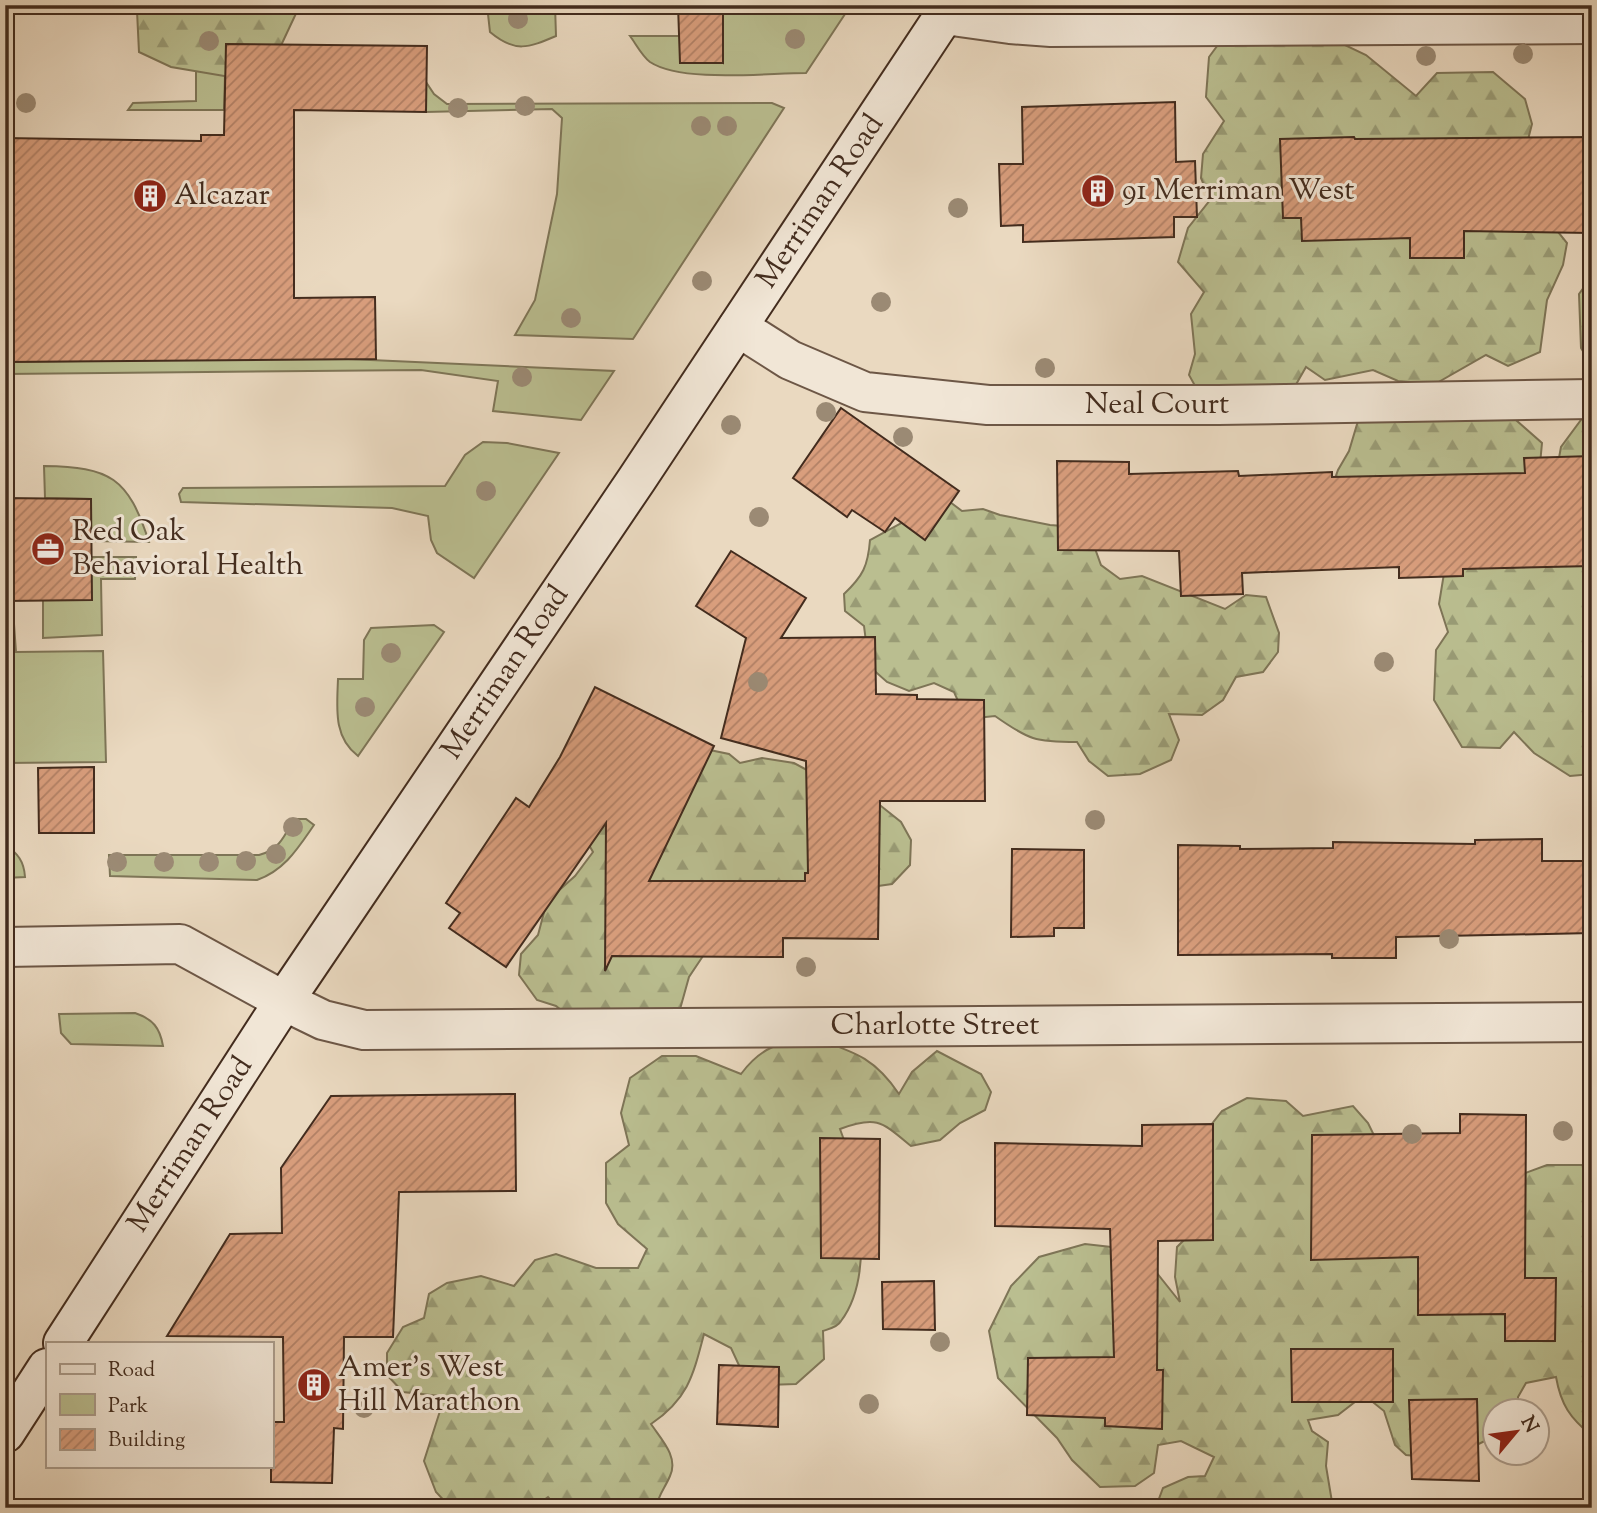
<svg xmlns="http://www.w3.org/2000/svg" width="1597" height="1513" viewBox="0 0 1597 1513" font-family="'Sorts Mill Goudy',serif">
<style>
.green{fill:#babe90;stroke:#7e7557;stroke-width:2}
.forest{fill:url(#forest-firs);stroke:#7e7557;stroke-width:2}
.building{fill:url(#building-hatch);stroke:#432c1e;stroke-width:2}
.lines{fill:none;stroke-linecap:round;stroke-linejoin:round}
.minor-casing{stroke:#6d5746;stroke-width:42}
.tertiary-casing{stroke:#6d5746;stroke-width:42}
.secondary-casing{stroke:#432c1e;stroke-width:42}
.minor{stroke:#f1e6d6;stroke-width:38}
.tertiary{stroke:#f1e6d6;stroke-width:38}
.secondary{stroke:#f1e6d6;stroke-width:38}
.tree{fill:#9b8a74}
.labels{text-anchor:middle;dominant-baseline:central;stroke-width:6;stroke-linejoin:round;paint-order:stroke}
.poi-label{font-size:30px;fill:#432c1e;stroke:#f1e6d6;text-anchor:start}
.street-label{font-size:30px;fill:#432c1e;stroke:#f1e6d6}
</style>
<defs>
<pattern id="forest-firs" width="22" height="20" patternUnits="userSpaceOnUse" patternTransform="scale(1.75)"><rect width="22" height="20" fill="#babe90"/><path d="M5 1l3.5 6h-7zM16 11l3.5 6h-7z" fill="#999b75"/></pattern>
<pattern id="building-hatch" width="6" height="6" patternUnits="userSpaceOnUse" patternTransform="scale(1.75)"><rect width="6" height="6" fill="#d99e7d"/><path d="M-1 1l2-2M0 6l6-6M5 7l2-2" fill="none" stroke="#b28166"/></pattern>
</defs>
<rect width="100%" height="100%" fill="#ead9c0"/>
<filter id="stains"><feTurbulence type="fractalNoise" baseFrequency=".00286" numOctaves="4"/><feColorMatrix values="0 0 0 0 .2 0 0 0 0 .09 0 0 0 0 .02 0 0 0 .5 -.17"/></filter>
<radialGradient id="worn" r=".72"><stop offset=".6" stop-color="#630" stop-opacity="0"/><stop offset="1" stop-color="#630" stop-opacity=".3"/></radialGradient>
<!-- green -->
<g class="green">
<path d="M196,5H227L224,110H128L133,103L196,101Z"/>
<path d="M487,5H555L556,36C528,48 515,53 490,32Z"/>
<path d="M723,5H851L806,73C766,73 682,83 650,62C642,56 636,44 630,36H679L723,63Z"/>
<path d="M426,82L434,94L447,104L772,103L784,108L633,339L515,335L535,300L557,194L562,118L552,109L426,112Z"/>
<path d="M326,358L614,371L581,420L493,411L498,381L421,370L5,374V362Z"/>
<path d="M483,442L507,443L559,453L474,578L437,553L431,540L428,516L392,508L181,502L179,494L183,488L445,486L465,455Z"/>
<path d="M44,466C110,467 128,477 149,542L91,541V499L45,498Z"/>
<path d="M91,557H136L135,579H101L102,635L43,638V600Z"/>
<path d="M5,624H14L16,652L103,651L106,762L5,763Z"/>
<path d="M434,625L444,632L358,756C333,737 337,708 338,679H363L364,640L371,628Z"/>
<path d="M294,819H306L314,825C298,848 285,870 257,880L110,876L109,855H259C279,850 284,837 294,819Z"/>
<path d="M5,844C18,854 24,861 25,877L5,878Z"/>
<path d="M135,1013C153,1019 160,1028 163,1046L71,1044L61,1033L59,1014Z"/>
</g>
<!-- forest -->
<g class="forest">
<path d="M139,5H300L269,71L236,78L171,67L139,52L137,11Z"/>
<path d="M1226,34H1322L1366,55L1416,96L1437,73L1493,72L1525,99L1532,124L1521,167L1550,222L1567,243L1563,265L1547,300L1540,352L1508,366L1486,355L1435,384L1398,381L1373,370L1325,380L1306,367L1290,395L1199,393L1189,375L1195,354L1191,314L1204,292L1178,262L1188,228L1210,200L1201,178L1203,154L1224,121L1206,97L1209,57Z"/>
<path d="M1592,276V366L1581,348L1579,294Z"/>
<path d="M1367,391L1509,414L1542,443L1539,475L1554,485L1561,447L1592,405V774L1570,776L1534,753L1514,732L1500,748L1462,747L1434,700L1436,650L1448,632L1439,604L1448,549L1326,504L1338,470L1349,451Z"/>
<path d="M942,496L962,511L983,509L1000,515L1050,525L1076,527L1093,543L1101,565L1120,579L1142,576L1225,609L1246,595L1266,597L1279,633L1278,652L1263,672L1236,677L1223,700L1202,715L1169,714L1179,740L1171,760L1140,774L1108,776L1089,761L1077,742C1035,742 1029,740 995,716L976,718L963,712L954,692L934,683L909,691L887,682L869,666L864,626L845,611L844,594C863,576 868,566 870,540L909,519Z"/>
<path d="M700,748L729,754L740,763L762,758L794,763L818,776L876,802L901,822L911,840L910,865L892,884L871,887L703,956L689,977L677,1020H573L556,1006L537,1000L519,975L521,954L538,935L547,901L575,876L593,852L578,826Z"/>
<path d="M814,1038C854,1052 874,1057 899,1094L912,1072L937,1051L981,1074L991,1092L985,1110L960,1123L940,1140L911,1146C882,1122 877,1115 840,1129C859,1178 876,1275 841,1321C838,1327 829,1329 823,1331L824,1359L796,1384L766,1385L743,1374L731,1348L704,1334C693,1376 688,1399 651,1424C661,1439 679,1457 670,1476C665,1488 658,1495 656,1508H558L548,1497L533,1508H451L436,1492L424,1461L440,1411L439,1396L403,1392L387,1375V1353L403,1327L424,1318L429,1294L447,1283L481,1276L514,1286L535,1260L556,1254L596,1268H638L647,1249L618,1224L606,1203V1163L629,1145L621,1113L630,1078L662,1056H696L741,1074C762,1046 780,1042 814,1038Z"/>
<path d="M1247,1098L1286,1101L1303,1116L1353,1106L1368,1123L1388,1164L1512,1178L1547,1165H1584L1592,1169V1436C1570,1418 1561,1405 1556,1377L1526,1383L1518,1397V1411L1496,1412L1495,1436L1456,1455L1437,1458L1406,1455L1395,1445L1384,1411L1364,1395L1338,1415L1308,1420L1312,1431L1328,1442L1326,1466L1333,1508H1158L1157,1504L1163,1488L1188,1477L1205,1476L1214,1457L1181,1441L1158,1445L1154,1473L1135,1486L1100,1487L1072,1460L1057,1438L998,1378L989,1331L1011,1286L1039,1257L1085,1244L1129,1249L1156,1272L1180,1302L1175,1277L1177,1247L1194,1230L1193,1148L1222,1111Z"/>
</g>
<!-- building -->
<g class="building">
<path d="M678,5H723V63H680Z"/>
<path d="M226,44L427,46L426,112L294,110V298L375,297L376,359L5,362V138L201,141V135H224Z"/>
<path d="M1175,102L1176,162L1195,161L1197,217H1174V237L1023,242V225L1001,226L999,164H1023L1022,107Z"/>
<path d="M1354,137L1355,139L1592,137L1591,233L1464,231V258H1410V238L1302,241L1301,218H1283L1280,139Z"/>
<path d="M841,408L959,491L925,540L895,518L885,532L852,510L847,517L793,478Z"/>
<path d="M1592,456V566L1463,569V576L1399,578V567L1242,573L1243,594L1181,596L1179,551L1058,550L1057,461L1129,462V474L1238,471L1239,476L1332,472V477L1525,473L1524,458Z"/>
<path d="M5,498L91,499L92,600L5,601Z"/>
<path d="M731,551L806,598L781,638L875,637L876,694L917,695V699L984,700L985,801H880L878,939L783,938V957L612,956L605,971L606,823L506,967L449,928L460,913L446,903L516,798L529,807L560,757L595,687L714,746L649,881H805V873H808L806,761L721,738L746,638L696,606Z"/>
<path d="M94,767V833H39L38,768Z"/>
<path d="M1542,839V861H1592V933L1396,937V958H1332V954L1178,955V845L1240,846V849L1333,848V842L1475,844V840Z"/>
<path d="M1012,849L1084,850V928H1054V936L1011,937Z"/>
<path d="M515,1094L516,1191L399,1192L393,1337H344L343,1429L334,1428L332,1483L271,1482V1422H284L283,1337L167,1336L230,1234L282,1233L281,1168L331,1096Z"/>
<path d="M1460,1114L1526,1115L1525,1278H1556L1555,1341H1505V1314L1418,1315V1257L1311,1260L1312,1135L1460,1133Z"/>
<path d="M1213,1124V1240L1158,1241L1157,1370H1163L1162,1429L1105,1426V1418L1027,1415L1028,1358L1114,1357L1110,1229L995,1226V1143L1142,1146V1125Z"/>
<path d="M820,1138L880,1139L879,1259L821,1258Z"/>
<path d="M934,1281L935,1330L883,1329L882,1282Z"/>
<path d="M1291,1349H1393V1402H1292Z"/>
<path d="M719,1365L779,1367L778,1427L717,1424Z"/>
<path d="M1477,1399L1479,1481L1412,1479L1409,1400Z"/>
</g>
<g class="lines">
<!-- minor casing -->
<g class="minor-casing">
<g id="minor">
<path d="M945,15L1010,24L1051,27L1592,24"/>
<path d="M738,327L790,360L865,392L988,405H1218L1592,399"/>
<path d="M284,1001L323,1020L364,1030L1592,1022"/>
</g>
</g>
<!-- tertiary casing -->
<g class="tertiary-casing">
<path id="tertiary" d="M5,947L180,944L284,1001"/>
</g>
<!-- secondary casing -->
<g class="secondary-casing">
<g id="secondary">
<path d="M63,1343L284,1001L637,479L951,5"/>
<path d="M5,1433L47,1368"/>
</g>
</g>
<!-- minor -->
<use href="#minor" class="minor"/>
<!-- tertiary -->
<use href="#tertiary" class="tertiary"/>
<!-- secondary -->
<use href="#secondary" class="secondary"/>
</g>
<!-- trees -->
<g class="tree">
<circle cx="518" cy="19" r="10"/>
<circle cx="795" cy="39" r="10"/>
<circle cx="209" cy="41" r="10"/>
<circle cx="1523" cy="54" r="10"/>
<circle cx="1426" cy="56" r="10"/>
<circle cx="26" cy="103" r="10"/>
<circle cx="525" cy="106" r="10"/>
<circle cx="458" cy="108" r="10"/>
<circle cx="701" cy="126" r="10"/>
<circle cx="727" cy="126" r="10"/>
<circle cx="958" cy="208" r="10"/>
<circle cx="702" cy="281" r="10"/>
<circle cx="881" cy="302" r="10"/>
<circle cx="571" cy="318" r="10"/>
<circle cx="1045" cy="368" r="10"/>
<circle cx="522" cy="377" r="10"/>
<circle cx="826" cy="412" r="10"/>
<circle cx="731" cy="425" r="10"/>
<circle cx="903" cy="437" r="10"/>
<circle cx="486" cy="491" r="10"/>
<circle cx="759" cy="517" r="10"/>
<circle cx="391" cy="653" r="10"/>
<circle cx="1384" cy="662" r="10"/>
<circle cx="758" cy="682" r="10"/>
<circle cx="365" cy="707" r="10"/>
<circle cx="1095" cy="820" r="10"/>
<circle cx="293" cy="827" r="10"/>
<circle cx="276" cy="854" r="10"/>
<circle cx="246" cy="861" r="10"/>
<circle cx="117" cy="862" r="10"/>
<circle cx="164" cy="862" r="10"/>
<circle cx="209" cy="862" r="10"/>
<circle cx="1449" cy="939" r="10"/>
<circle cx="806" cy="967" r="10"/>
<circle cx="1563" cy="1131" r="10"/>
<circle cx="1412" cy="1134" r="10"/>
<circle cx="940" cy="1342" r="10"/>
<circle cx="869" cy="1404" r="10"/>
<circle cx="364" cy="1408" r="10"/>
</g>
<!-- icons -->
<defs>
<g id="building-disc" transform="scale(1.75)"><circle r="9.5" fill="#8f2418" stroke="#f1e6d6"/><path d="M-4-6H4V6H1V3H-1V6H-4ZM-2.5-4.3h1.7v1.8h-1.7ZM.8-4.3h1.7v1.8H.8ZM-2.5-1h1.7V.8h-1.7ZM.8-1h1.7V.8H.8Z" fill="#fff"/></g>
<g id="office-disc" transform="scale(1.75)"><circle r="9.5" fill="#8f2418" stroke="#f1e6d6"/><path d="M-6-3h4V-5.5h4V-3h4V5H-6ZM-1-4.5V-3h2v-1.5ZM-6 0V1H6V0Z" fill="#fff"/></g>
</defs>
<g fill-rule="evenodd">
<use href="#building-disc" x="1098" y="191"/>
<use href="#building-disc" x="150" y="196"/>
<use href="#office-disc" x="48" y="549"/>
<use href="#building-disc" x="314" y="1385"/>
</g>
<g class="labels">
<!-- poi labels -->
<g class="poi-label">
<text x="1122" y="191">91 Merriman West</text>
<text x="174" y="196">Alcazar</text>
<text x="72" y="532">Red Oak<tspan x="72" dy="34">Behavioral Health</tspan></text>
<text x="338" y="1368">Amer's West<tspan x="338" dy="34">Hill Marathon</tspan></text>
</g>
<!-- street labels -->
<g class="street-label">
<text transform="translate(821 202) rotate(-56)">Merriman Road</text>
<text x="1157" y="405">Neal Court</text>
<text transform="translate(506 673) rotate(-56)">Merriman Road</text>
<text x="935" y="1026">Charlotte Street</text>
<text transform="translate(191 1145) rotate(-57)">Merriman Road</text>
</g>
</g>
<!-- margin -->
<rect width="1597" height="1513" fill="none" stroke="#ead9c0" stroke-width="28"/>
<rect x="7" y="7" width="1583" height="1499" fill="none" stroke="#432c1e" stroke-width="3.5"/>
<rect x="14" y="14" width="1569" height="1485" fill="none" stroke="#432c1e" stroke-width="2"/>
<!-- legend -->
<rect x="46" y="1342" width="228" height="126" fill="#f1e6d6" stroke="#ab9c8c" stroke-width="2"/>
<rect x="60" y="1364" width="35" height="10" fill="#f1e6d6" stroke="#ab9c8c" stroke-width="2"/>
<text x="108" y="1376" font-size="21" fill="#432c1e">Road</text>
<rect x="60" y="1394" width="35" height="21" fill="#babe90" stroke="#ab9c8c" stroke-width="2"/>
<text x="108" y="1412" font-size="21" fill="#432c1e">Park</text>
<rect x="60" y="1429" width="35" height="21" fill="url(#building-hatch)" stroke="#ab9c8c" stroke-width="2"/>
<text x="108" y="1446" font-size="21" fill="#432c1e">Building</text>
<!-- north arrow -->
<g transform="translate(1516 1432) rotate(61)"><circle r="33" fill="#f1e6d6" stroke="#ab9c8c" stroke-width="2"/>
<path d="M0-5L12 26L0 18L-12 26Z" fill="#8f2418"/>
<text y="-10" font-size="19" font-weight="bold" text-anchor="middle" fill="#432c1e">N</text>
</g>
<rect width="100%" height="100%" filter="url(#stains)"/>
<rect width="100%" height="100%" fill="url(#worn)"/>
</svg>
